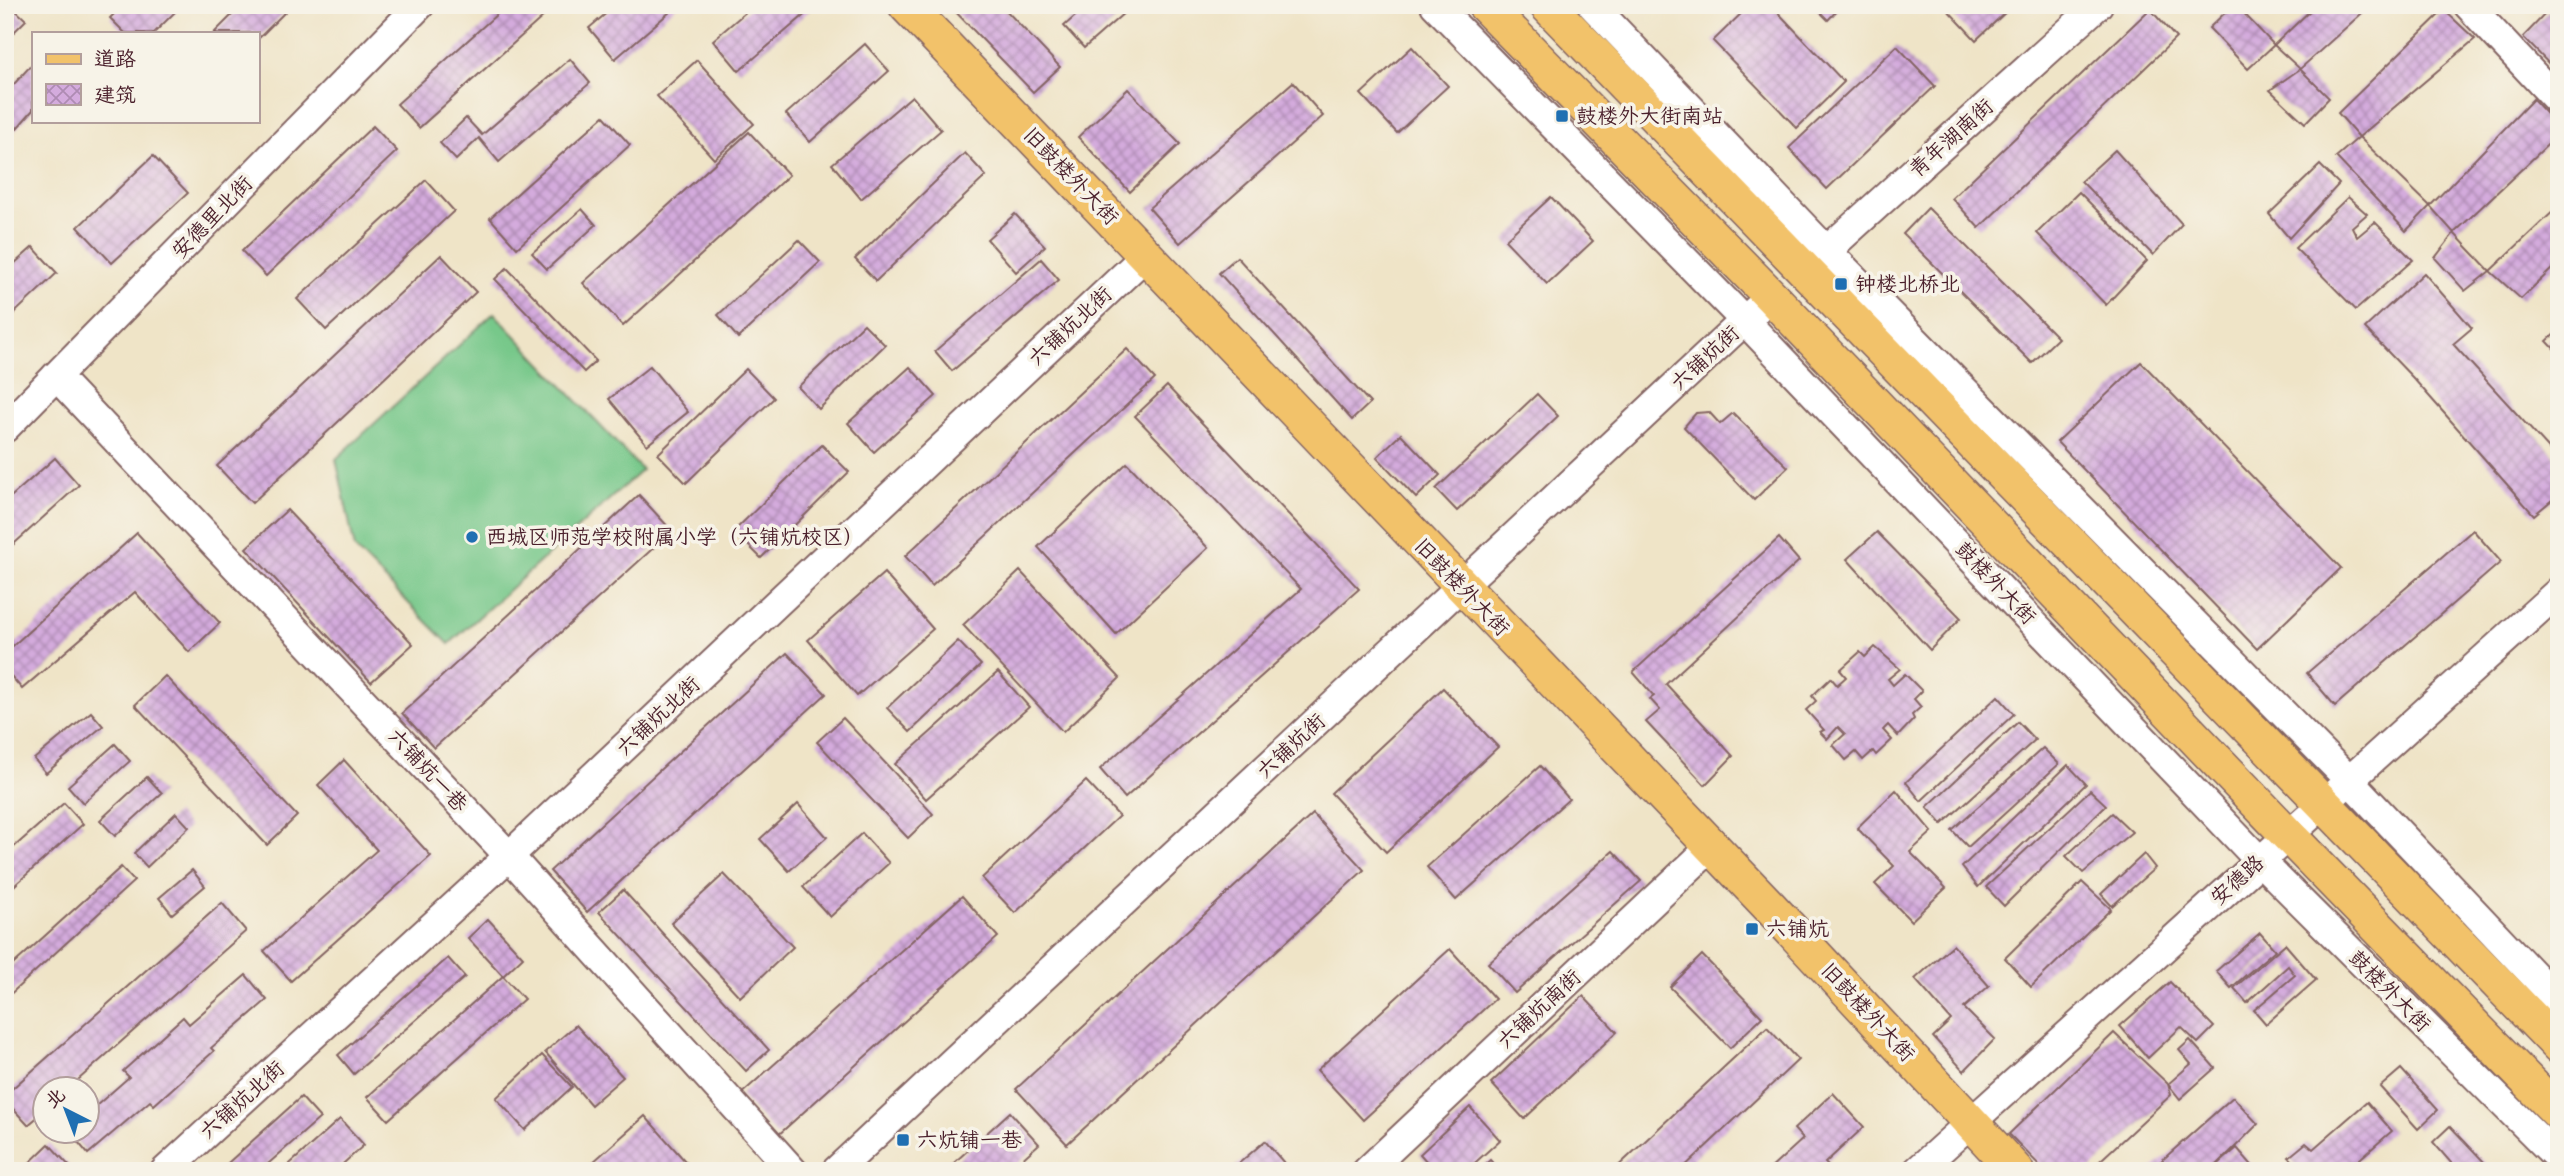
<svg xmlns="http://www.w3.org/2000/svg" width="2564" height="1176" viewBox="0 0 2564 1176" font-family="'Shantell Sans','LXGW WenKai TC',sans-serif">
<style>
.garden{fill:#77c88a;stroke:#60745a;stroke-width:2}
.building{fill:url(#building-cross-hatch)}
.lines{fill:none;stroke-linecap:round;stroke-linejoin:round}
.minor-casing{stroke:#846462;stroke-width:32}
.major-casing{stroke:#846462;stroke-width:38}
.minor{stroke:#fff;stroke-width:28}
.major{stroke:#f2c26a;stroke-width:35}
.poi-dot{fill:#1f6fb2;stroke:#f7f3e8;stroke-width:2.5}
.labels{text-anchor:middle;dominant-baseline:central;stroke-width:7;stroke-linejoin:round;paint-order:stroke}
.poi-label{font-size:21px;fill:#4a1f2b;stroke:#f7f3e8;text-anchor:start}
.street-label{font-size:21px;fill:#4a1f2b;stroke:#f7f3e8}
</style>
<defs>
<pattern id="building-cross-hatch" width="8" height="8" patternUnits="userSpaceOnUse" patternTransform="scale(1.75)"><rect width="8" height="8" fill="#d4abdd"/><path d="M0 0l8 8M0 8l8-8" fill="none" stroke="#ae8bb3"/></pattern>
</defs>
<rect width="100%" height="100%" fill="#f7f3e8"/>
<filter id="ink" filterUnits="userSpaceOnUse"><feTurbulence type="fractalNoise" baseFrequency=".0143" numOctaves="2"/><feDisplacementMap in="SourceGraphic" scale="14" xChannelSelector="R" yChannelSelector="G"/><feConvolveMatrix kernelMatrix="1 2 1 2 8 2 1 2 1" color-interpolation-filters="sRGB"/></filter>
<filter id="wash" filterUnits="userSpaceOnUse"><feTurbulence type="fractalNoise" baseFrequency=".00686" numOctaves="4" result="noise"/><feDisplacementMap in="SourceGraphic" scale="28" xChannelSelector="R" yChannelSelector="G"/><feGaussianBlur stdDeviation="1.57" result="paint"/><feColorMatrix in="noise" values="0 0 0 0 0 0 0 0 0 0 0 0 0 0 0 0 0 1.4 0 .05"/><feComposite in="paint" operator="in"/></filter>
<g filter="url(#wash)">
<rect width="100%" height="100%" fill="#efe4c7"/>
<!-- garden -->
<path class="garden" d="M494,313L642,470L449,644L355,549L336,459Z"/>
<g id="blocks">
<!-- building -->
<g class="building">
<path d="M5,5H10L26,20L5,41Z"/>
<path d="M123,5H182L154,33H125L110,18Z"/>
<path d="M242,5H292L257,40V33H214Z"/>
<path d="M507,5H536L545,15L419,128L397,104Z"/>
<path d="M616,5H678L615,59L589,28Z"/>
<path d="M754,5H816L739,71L713,40Z"/>
<path d="M949,5H1001L1060,67L1033,92Z"/>
<path d="M1088,5H1133L1084,48L1064,26Z"/>
<path d="M1750,5H1771L1844,82L1797,128L1713,41Z"/>
<path d="M1813,5H1842L1828,20Z"/>
<path d="M1943,5H2005L2009,9L1976,40Z"/>
<path d="M2233,5H2236L2274,45L2248,69L2209,28Z"/>
<path d="M2316,5H2371L2300,69L2274,45Z"/>
<path d="M2150,9L2176,38L1979,228L1952,198Z"/>
<path d="M2444,10L2475,39L2359,137L2338,113Z"/>
<path d="M2549,10L2559,20V74L2523,37Z"/>
<path d="M865,44L889,71L810,142L786,114Z"/>
<path d="M1897,46L1935,86L1827,189L1789,148Z"/>
<path d="M1412,47L1448,86L1397,133L1361,94Z"/>
<path d="M570,59L590,83L499,162L479,138L456,160L440,143L466,118L482,135Z"/>
<path d="M697,60L754,124L714,159L657,96Z"/>
<path d="M33,63V110L11,135L5,129V94Z"/>
<path d="M2300,69L2329,98L2305,123L2270,90Z"/>
<path d="M1293,82L1323,116L1180,243L1149,208Z"/>
<path d="M1128,89L1180,144L1130,192L1078,137Z"/>
<path d="M912,96L941,130L861,199L832,164Z"/>
<path d="M2533,99L2559,127V134L2454,233L2430,206Z"/>
<path d="M604,116L630,145L517,248L490,218Z"/>
<path d="M373,126L397,151L266,276L242,251Z"/>
<path d="M749,132L789,175L623,326L583,283Z"/>
<path d="M2359,137L2430,206L2406,231L2336,157Z"/>
<path d="M2115,150L2182,224L2153,255L2081,181Z"/>
<path d="M965,153L986,176L876,281L855,259Z"/>
<path d="M153,156L188,193L112,263L78,227Z"/>
<path d="M2320,165L2339,184L2289,238L2269,214Z"/>
<path d="M426,180L454,211L326,330L297,299Z"/>
<path d="M2079,192L2147,261L2106,305L2037,233Z"/>
<path d="M1551,197L1593,241L1547,284L1505,240Z"/>
<path d="M2348,197L2367,214L2352,227L2357,237L2375,222L2413,260L2356,310L2295,248Z"/>
<path d="M2559,206V262L2521,299L2490,271Z"/>
<path d="M1928,208L2058,338L2032,363L1903,234Z"/>
<path d="M582,209L596,225L547,269L532,253Z"/>
<path d="M1015,214L1045,246L1016,272L987,239Z"/>
<path d="M2454,233L2490,271L2465,291L2435,258Z"/>
<path d="M799,240L820,262L738,338L718,315Z"/>
<path d="M33,247L57,273L5,322V272Z"/>
<path d="M441,255L476,292L252,503L217,466Z"/>
<path d="M1237,257L1370,403L1352,420L1219,273Z"/>
<path d="M1041,259L1059,280L952,371L935,351Z"/>
<path d="M507,268L596,361L584,372L495,279Z"/>
<path d="M2424,273L2472,328L2453,344L2559,460V494L2534,515L2414,379L2365,328Z"/>
<path d="M864,324L885,345L819,409L798,387Z"/>
<path d="M2559,330V354L2547,341Z"/>
<path d="M1127,349L1155,379L932,586L905,556Z"/>
<path d="M2141,362L2341,568L2257,649L2057,442Z"/>
<path d="M650,366L688,412L647,445L609,399Z"/>
<path d="M910,367L936,396L874,452L848,423Z"/>
<path d="M746,369L774,398L686,483L658,454Z"/>
<path d="M1167,386L1359,589L1125,798L1100,769L1301,589L1135,416Z"/>
<path d="M1537,394L1558,416L1457,511L1436,489Z"/>
<path d="M1709,412L1720,424L1733,413L1788,467L1754,500L1684,427L1696,413Z"/>
<path d="M1401,434L1440,475L1416,498L1377,457Z"/>
<path d="M822,445L849,472L761,558L734,531Z"/>
<path d="M55,458L79,485L5,552V502Z"/>
<path d="M1127,463L1208,548L1116,634L1038,547Z"/>
<path d="M639,495L672,531L434,748L402,713Z"/>
<path d="M287,510L413,644L371,682L246,548Z"/>
<path d="M2473,530L2501,562L2335,706L2307,673Z"/>
<path d="M1877,532L1961,618L1930,650L1847,559Z"/>
<path d="M137,533L220,623L189,652L135,592L22,689L5,669V653Z"/>
<path d="M1779,538L1799,561L1666,684L1733,756L1705,785L1646,722L1660,710L1650,699L1654,696L1633,672Z"/>
<path d="M1020,571L1120,678L1063,732L963,625Z"/>
<path d="M884,573L933,629L857,696L808,640Z"/>
<path d="M958,641L981,665L910,732L887,708Z"/>
<path d="M1875,647L1900,669L1888,679L1893,685L1905,674L1922,691L1914,699L1921,707L1912,715L1914,719L1898,736L1888,725L1883,730L1892,740L1876,755L1873,751L1863,760L1856,752L1846,760L1833,745L1845,734L1838,727L1827,739L1820,732L1824,730L1806,710L1816,701L1812,696L1831,678L1837,685L1846,677L1840,670L1860,652L1865,657Z"/>
<path d="M787,653L826,694L587,912L550,871Z"/>
<path d="M998,672L1029,707L926,799L895,764Z"/>
<path d="M165,676L297,816L267,845L135,705Z"/>
<path d="M1443,688L1498,747L1386,852L1331,793Z"/>
<path d="M1998,696L2014,714L1921,801L1906,782Z"/>
<path d="M91,712L103,726L46,773L34,759Z"/>
<path d="M843,718L933,814L908,838L817,742Z"/>
<path d="M2018,722L2035,740L1942,824L1927,807Z"/>
<path d="M115,744L130,761L83,803L68,786Z"/>
<path d="M2043,748L2059,764L1968,847L1952,830Z"/>
<path d="M344,760L431,856L291,981L264,951L377,850L318,785Z"/>
<path d="M2068,765L2086,784L1978,887L1962,867Z"/>
<path d="M1540,766L1569,799L1456,900L1427,867Z"/>
<path d="M147,777L162,793L115,836L100,820Z"/>
<path d="M1086,781L1119,816L1015,913L982,878Z"/>
<path d="M1896,790L1932,832L1910,852L1946,888L1911,921L1875,884L1894,866L1857,828Z"/>
<path d="M2090,790L2106,805L2004,906L1986,887Z"/>
<path d="M64,803L83,824L5,894V855Z"/>
<path d="M798,804L827,837L789,871L760,839Z"/>
<path d="M176,813L189,827L147,867L134,853Z"/>
<path d="M2112,813L2132,832L2083,873L2066,856Z"/>
<path d="M1313,814L1364,870L1067,1144L1016,1089Z"/>
<path d="M862,833L889,863L830,917L803,887Z"/>
<path d="M1613,851L1641,881L1515,993L1488,963Z"/>
<path d="M2144,854L2155,868L2112,906L2101,894Z"/>
<path d="M121,867L134,881L5,999V972Z"/>
<path d="M192,870L205,886L172,914L159,898Z"/>
<path d="M724,874L793,947L740,997L671,923Z"/>
<path d="M2082,882L2111,909L2031,987L2005,958Z"/>
<path d="M623,890L769,1050L746,1071L599,912Z"/>
<path d="M962,896L998,937L777,1136L740,1095Z"/>
<path d="M222,903L246,931L69,1088H46V1110L28,1125L5,1100V1095Z"/>
<path d="M488,919L523,957L503,976L468,938Z"/>
<path d="M2260,933L2275,950L2231,988L2216,971Z"/>
<path d="M2285,944L2316,980L2266,1024L2254,1010L2295,975L2288,966L2247,1003L2234,988Z"/>
<path d="M1953,945L1989,986L1964,1008L1995,1039L1964,1071L1933,1037L1951,1020L1915,979Z"/>
<path d="M1450,949L1495,999L1363,1120L1317,1070Z"/>
<path d="M1702,955L1762,1017L1730,1048L1670,987Z"/>
<path d="M448,958L465,977L354,1074L338,1055Z"/>
<path d="M246,975L267,1000L211,1048L214,1051L154,1105L150,1101L88,1154L68,1130H88V1113L129,1077L123,1071L183,1017L189,1024Z"/>
<path d="M503,976L524,999L388,1120L367,1097Z"/>
<path d="M2170,982L2214,1027L2198,1043L2181,1027L2148,1058L2120,1026Z"/>
<path d="M1583,996L1617,1032L1524,1119L1491,1083Z"/>
<path d="M576,1025L623,1077L591,1105L545,1052Z"/>
<path d="M1767,1027L1798,1060L1680,1171H1613Z"/>
<path d="M2114,1033L2168,1084L2171,1095L2089,1171H2045L2009,1134Z"/>
<path d="M2190,1040L2215,1068L2180,1099L2168,1084L2191,1064L2179,1050Z"/>
<path d="M542,1055L572,1087L525,1130L496,1098Z"/>
<path d="M2401,1069L2438,1110L2418,1129L2380,1087Z"/>
<path d="M1833,1093L1864,1127L1825,1163L1828,1166L1823,1171H1768L1803,1139L1794,1129Z"/>
<path d="M301,1097L320,1118L260,1171H219Z"/>
<path d="M2233,1097L2258,1124L2214,1168L2237,1148L2257,1171H2150Z"/>
<path d="M2367,1102L2392,1131L2346,1171H2303L2289,1157L2306,1143L2313,1149Z"/>
<path d="M1470,1107L1500,1140L1466,1171H1435L1420,1154Z"/>
<path d="M1010,1112L1039,1144L1009,1171H945Z"/>
<path d="M645,1116L694,1171H601L593,1162Z"/>
<path d="M340,1119L364,1145L335,1171H282Z"/>
<path d="M2450,1126L2486,1164L2479,1171H2458L2433,1142Z"/>
<path d="M1265,1141L1291,1171H1230Z"/>
<path d="M49,1144L74,1171H21Z"/>
<path d="M1490,1160L1500,1171H1478Z"/>
</g>
</g>
</g>
<g filter="url(#ink)">
<use href="#blocks" fill-opacity="0" stroke="#846462" stroke-width="2"/>
<g class="lines">
<!-- minor casing -->
<g class="minor-casing">
<g id="minor">
<path d="M1435,5L1745,321L2259,860L2559,1159"/>
<path d="M1592,5L1826,250L2349,780L2559,1002"/>
<path d="M2468,5L2559,102"/>
<path d="M1814,262L2098,5"/>
<path d="M56,376L509,856L793,1171"/>
<path d="M5,428L420,5"/>
<path d="M165,1171L509,856L1146,255"/>
<path d="M836,1171L1757,309"/>
<path d="M1367,1171L1711,847"/>
<path d="M1917,1171L2559,591"/>
</g>
</g>
<!-- major casing -->
<g class="major-casing">
<g id="major">
<path d="M906,5L1770,907L2016,1171"/>
<path d="M1485,5L1771,296L2288,835L2559,1113"/>
<path d="M1547,5L2559,1046"/>
</g>
</g>
<!-- minor -->
<use href="#minor" class="minor"/>
<!-- major -->
<use href="#major" class="major"/>
</g>
</g>
<!-- markers -->
<g class="poi-dot">
<rect x="1555" y="109" width="14" height="14" rx="3.5"/>
<rect x="1834" y="277" width="14" height="14" rx="3.5"/>
<circle cx="472" cy="537" r="7"/>
<rect x="1745" y="922" width="14" height="14" rx="3.5"/>
<rect x="896" y="1133" width="14" height="14" rx="3.5"/>
</g>
<g class="labels">
<!-- poi labels -->
<g class="poi-label">
<text x="1576" y="116">鼓楼外大街南站</text>
<text x="1855" y="284">钟楼北桥北</text>
<text x="486" y="537">西城区师范学校附属小学（六铺炕校区）</text>
<text x="1766" y="929">六铺炕</text>
<text x="917" y="1140">六炕铺一巷</text>
</g>
<!-- street labels -->
<g class="street-label">
<text transform="translate(1951 138) rotate(-42)">青年湖南街</text>
<text transform="translate(1071 176) rotate(46)">旧鼓楼外大街</text>
<text transform="translate(212 217) rotate(-46)">安德里北街</text>
<text transform="translate(1070 326) rotate(-43)">六铺炕北街</text>
<text transform="translate(1705 358) rotate(-43)">六铺炕街</text>
<text transform="translate(1996 583) rotate(46)">鼓楼外大街</text>
<text transform="translate(1462 587) rotate(46)">旧鼓楼外大街</text>
<text transform="translate(658 716) rotate(-43)">六铺炕北街</text>
<text transform="translate(1291 746) rotate(-43)">六铺炕街</text>
<text transform="translate(428 770) rotate(47)">六铺炕一巷</text>
<text transform="translate(2237 880) rotate(-42)">安德路</text>
<text transform="translate(2390 991) rotate(45)">鼓楼外大街</text>
<text transform="translate(1539 1009) rotate(-43)">六铺炕南街</text>
<text transform="translate(1868 1012) rotate(47)">旧鼓楼外大街</text>
<text transform="translate(242 1100) rotate(-42)">六铺炕北街</text>
</g>
</g>
<!-- margin -->
<rect width="2564" height="1176" fill="none" stroke="#f7f3e8" stroke-width="28"/>
<!-- legend -->
<rect x="32" y="32" width="228" height="91" fill="#f7f3e8" stroke="#b29e9c" stroke-width="2"/>
<rect x="46" y="54" width="35" height="10" fill="#f2c26a" stroke="#b29e9c" stroke-width="2"/>
<text x="94" y="66" font-size="21" fill="#4a1f2b">道路</text>
<rect x="46" y="84" width="35" height="21" fill="url(#building-cross-hatch)" stroke="#b29e9c" stroke-width="2"/>
<text x="94" y="102" font-size="21" fill="#4a1f2b">建筑</text>
<!-- north arrow -->
<g transform="translate(66 1110) rotate(318)"><circle r="33" fill="#f7f3e8" stroke="#b29e9c" stroke-width="2"/>
<path d="M0-5L12 26L0 18L-12 26Z" fill="#1f6fb2"/>
<text y="-10" font-size="19" font-weight="bold" text-anchor="middle" fill="#4a1f2b">北</text>
</g>
</svg>
